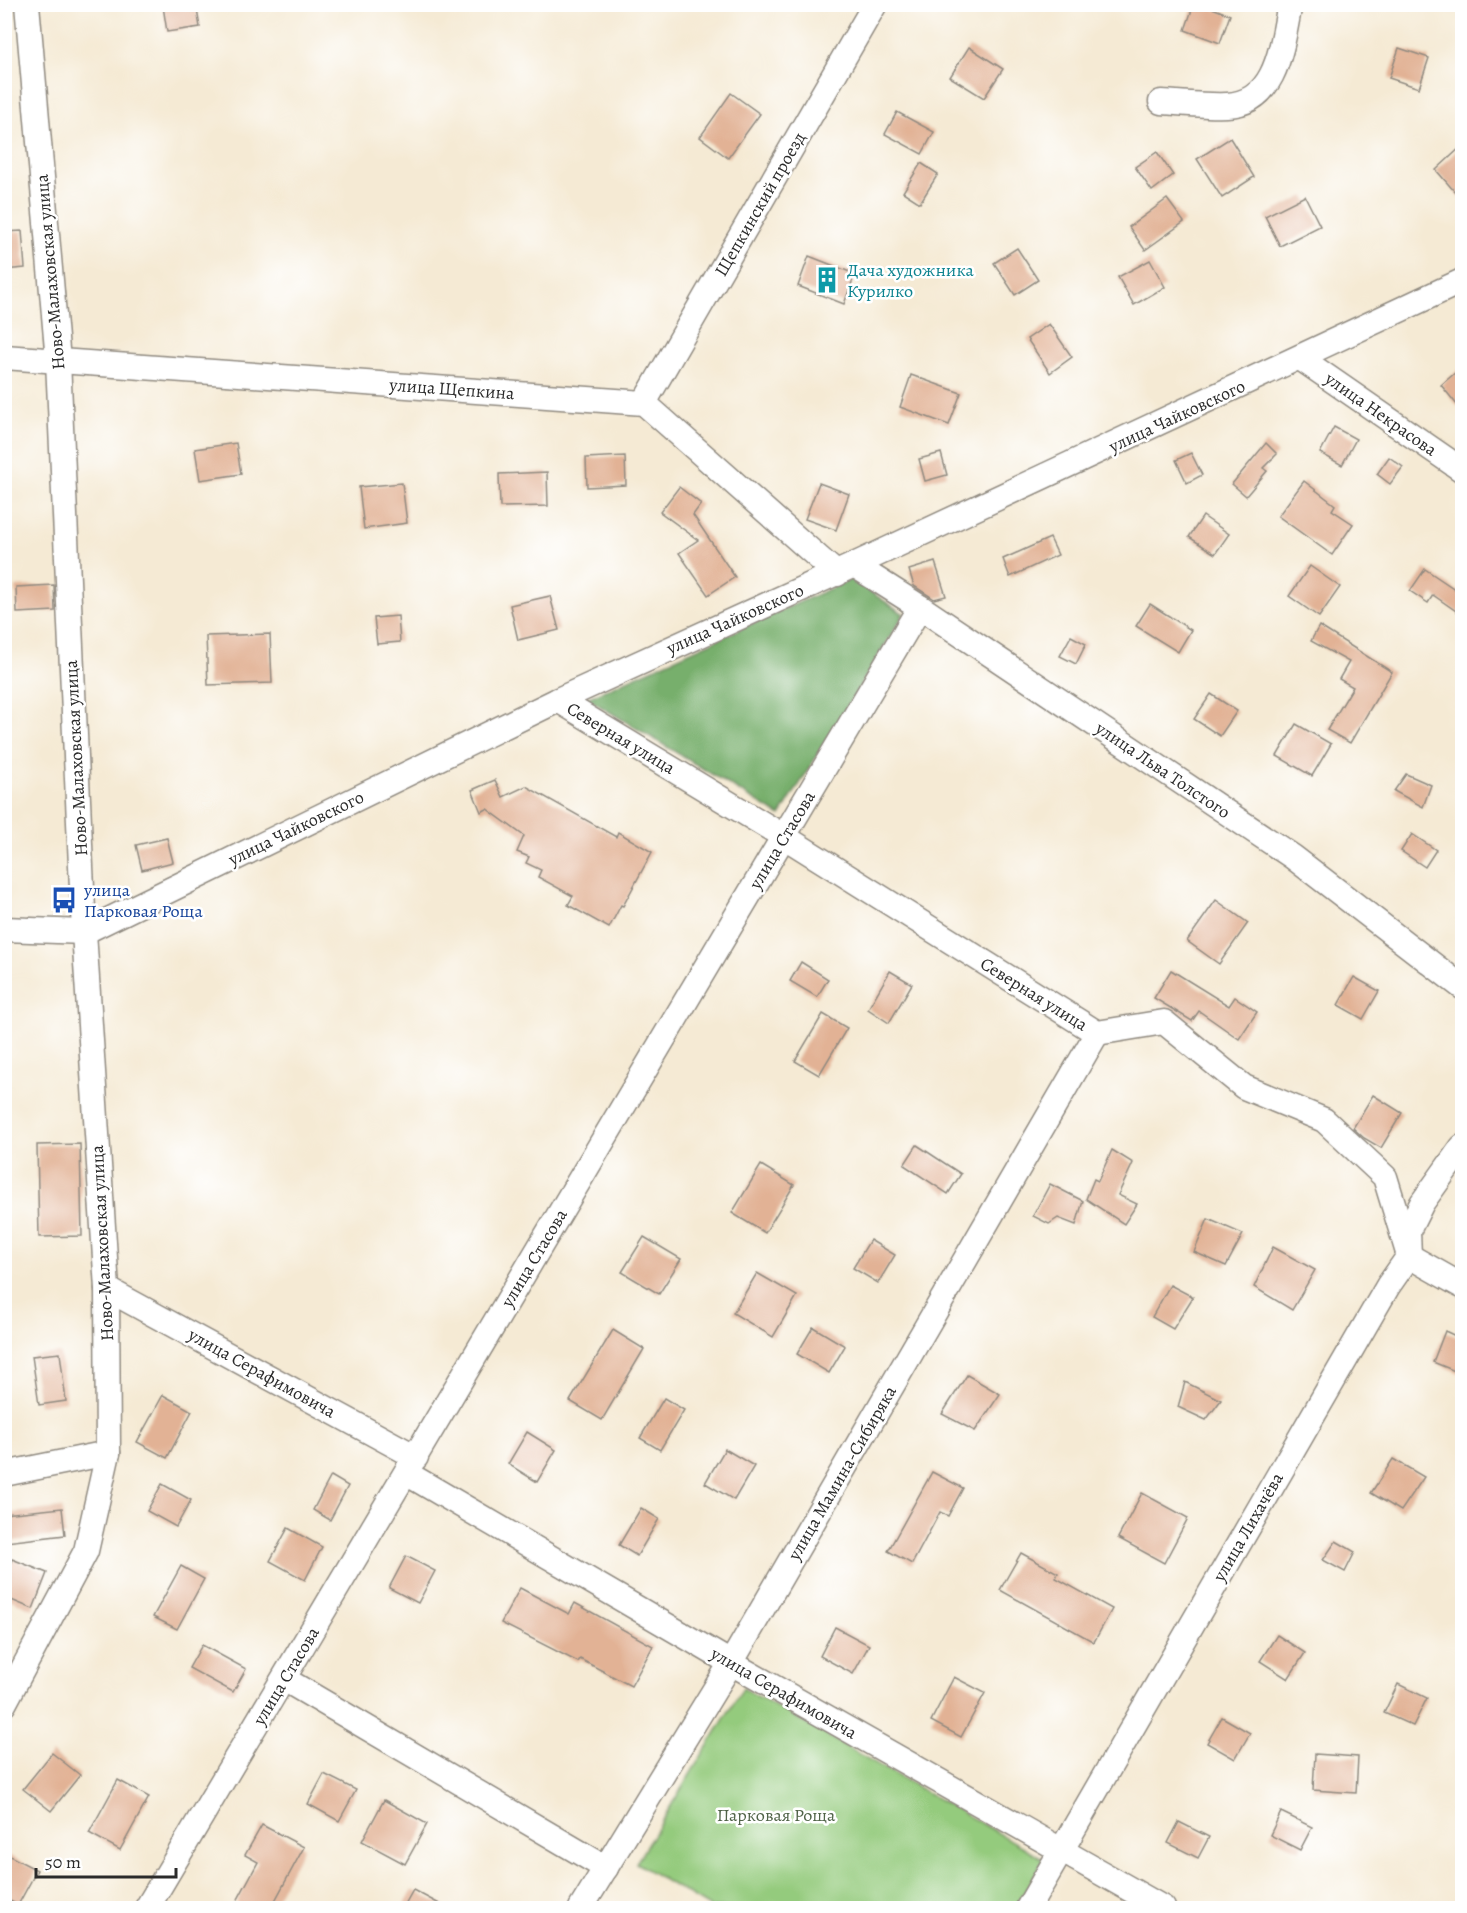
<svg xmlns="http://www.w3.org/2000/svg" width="1467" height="1913" viewBox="0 0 1467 1913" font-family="Alegreya,serif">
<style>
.green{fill:#94cb7d;stroke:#607b54;stroke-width:1.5}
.forest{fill:#77af6c;stroke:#516d4c;stroke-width:1.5}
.building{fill:#e2b295}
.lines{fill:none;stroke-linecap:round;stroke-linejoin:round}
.minor-casing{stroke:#908a80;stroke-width:27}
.minor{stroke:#fff;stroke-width:24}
.labels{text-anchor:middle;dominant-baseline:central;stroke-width:5;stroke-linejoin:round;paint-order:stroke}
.street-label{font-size:18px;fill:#2b2b2b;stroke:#fff}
.culture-label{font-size:18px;fill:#0d838f;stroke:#fff;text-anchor:start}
.transit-label{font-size:18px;fill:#164399;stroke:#fff;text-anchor:start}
.park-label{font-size:18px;fill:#506348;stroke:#fff}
</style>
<rect width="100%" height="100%" fill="#fff"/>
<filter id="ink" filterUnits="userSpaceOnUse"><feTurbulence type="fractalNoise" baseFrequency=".0167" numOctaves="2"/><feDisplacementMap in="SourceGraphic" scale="12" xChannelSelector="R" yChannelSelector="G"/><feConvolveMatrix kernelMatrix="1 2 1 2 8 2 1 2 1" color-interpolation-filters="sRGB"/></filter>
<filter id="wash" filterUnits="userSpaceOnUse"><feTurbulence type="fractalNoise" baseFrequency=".008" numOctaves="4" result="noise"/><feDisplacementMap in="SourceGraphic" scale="24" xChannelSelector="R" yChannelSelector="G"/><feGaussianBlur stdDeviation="1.35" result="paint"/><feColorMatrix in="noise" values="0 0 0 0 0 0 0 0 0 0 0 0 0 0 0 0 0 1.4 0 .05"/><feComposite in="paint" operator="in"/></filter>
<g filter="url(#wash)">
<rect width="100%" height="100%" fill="#f5ead4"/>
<!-- green -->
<path class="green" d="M743,1688L1044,1859L1015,1908H711L636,1863Z"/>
<!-- forest -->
<path class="forest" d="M851,579L904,614L780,816L587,698Z"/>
<g id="blocks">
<!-- building -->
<g class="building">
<path d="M170,4H196L200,27L167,32L163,6Z"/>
<path d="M1194,4H1202L1230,15L1220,43L1185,30Z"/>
<path d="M969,47L1003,69L984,98L950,77Z"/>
<path d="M1399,48L1429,58L1419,88L1389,78Z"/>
<path d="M731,93L760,114L728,158L700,137Z"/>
<path d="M897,112L934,132L922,154L885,134Z"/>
<path d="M1230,138L1254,177L1222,198L1197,159Z"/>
<path d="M1462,146V200L1436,170Z"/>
<path d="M1157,152L1173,175L1152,191L1135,167Z"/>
<path d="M921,163L938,174L920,203L903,192Z"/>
<path d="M1305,196L1320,226L1280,246L1265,216Z"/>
<path d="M1167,199L1184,222L1145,250L1129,227Z"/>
<path d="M22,231L25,268L4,270V232Z"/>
<path d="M1017,248L1038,280L1015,295L994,263Z"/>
<path d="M809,256L855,274L844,304L798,286Z"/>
<path d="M1150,260L1165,287L1134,305L1118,277Z"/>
<path d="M1049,324L1072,357L1050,373L1027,339Z"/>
<path d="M1462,367V411L1441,385Z"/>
<path d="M911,375L961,393L949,425L900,407Z"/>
<path d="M1334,427L1356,439L1342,465L1320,453Z"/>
<path d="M236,443L241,474L200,480L195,449Z"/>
<path d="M1266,443L1277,454L1263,468L1267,471L1246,496L1232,484Z"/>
<path d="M941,453L947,475L925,481L919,459Z"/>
<path d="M1191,453L1202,475L1187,483L1176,460Z"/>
<path d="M625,456L626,485L587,487L586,458Z"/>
<path d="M1389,457L1403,467L1390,484L1377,474Z"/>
<path d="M547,472L548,506L500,507L499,474Z"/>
<path d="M1304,481L1335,505L1332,510L1353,524L1332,555L1278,516Z"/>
<path d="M402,483L407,523L364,529L359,487Z"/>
<path d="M819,483L849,494L836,530L805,519Z"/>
<path d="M679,487L701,504L693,515L735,577L708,595L679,553L698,540L660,512Z"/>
<path d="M1203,516L1229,534L1215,554L1189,537Z"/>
<path d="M1050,538L1058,555L1010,577L1003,559Z"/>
<path d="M935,562L946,596L934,599L914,586L909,570Z"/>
<path d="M1310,566L1340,587L1319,617L1289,596Z"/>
<path d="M1425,569L1462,594V615L1433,595L1428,603L1410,591Z"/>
<path d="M54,585L55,611L17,613L16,587Z"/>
<path d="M550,596L559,630L518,640L510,605Z"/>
<path d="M1150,604L1191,630L1178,652L1136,626Z"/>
<path d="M398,616L400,642L377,644L374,618Z"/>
<path d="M1319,626L1392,672L1350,743L1327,730L1353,687L1339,679L1349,662L1311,641Z"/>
<path d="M270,634L272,683L208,685L206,636Z"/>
<path d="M1071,636L1086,644L1076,664L1060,656Z"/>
<path d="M1211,694L1237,711L1220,736L1194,719Z"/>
<path d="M1296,724L1331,744L1312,776L1277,756Z"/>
<path d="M1406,774L1431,785L1423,807L1394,791Z"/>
<path d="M495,780L503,797L526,786L616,837L618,832L652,852L623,906L621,905L609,928L568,905L573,896L538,877L541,870L526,863L529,857L517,852L524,836L487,809L481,812L472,790Z"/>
<path d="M1412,834L1436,850L1425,867L1401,851Z"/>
<path d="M167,838L173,862L142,870L136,845Z"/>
<path d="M1216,900L1248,923L1219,964L1187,941Z"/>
<path d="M801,962L828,979L817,997L790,981Z"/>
<path d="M1171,970L1229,1006L1235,997L1257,1012L1239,1039L1199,1011L1192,1021L1154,998Z"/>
<path d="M890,971L912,984L889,1023L868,1009Z"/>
<path d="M1354,977L1379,991L1363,1019L1338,1005Z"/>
<path d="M823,1014L847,1028L819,1075L795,1061Z"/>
<path d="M1373,1095L1402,1113L1381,1148L1364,1138L1353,1128Z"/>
<path d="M80,1144L82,1236L39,1237L37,1145Z"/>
<path d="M917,1145L961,1174L948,1194L904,1165Z"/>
<path d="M1112,1150L1133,1163L1118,1195L1137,1204L1124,1224L1086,1199L1094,1179L1098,1181Z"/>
<path d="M761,1165L794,1185L765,1233L732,1213Z"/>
<path d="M1050,1184L1083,1201L1076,1225L1058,1218L1049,1224L1033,1216Z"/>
<path d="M1208,1219L1243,1234L1226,1266L1194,1252Z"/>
<path d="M644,1237L681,1259L659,1294L622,1272Z"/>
<path d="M870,1240L895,1255L878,1283L853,1268Z"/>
<path d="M1273,1247L1315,1270L1292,1310L1254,1287Z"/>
<path d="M757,1273L797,1296L773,1337L733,1313Z"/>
<path d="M1170,1285L1193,1297L1173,1329L1152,1317Z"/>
<path d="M813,1327L845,1346L829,1373L797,1354Z"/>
<path d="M613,1330L644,1349L602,1420L570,1401Z"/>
<path d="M1445,1331L1462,1339V1374L1433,1362Z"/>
<path d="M60,1353L66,1401L39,1405L32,1356Z"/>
<path d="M967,1375L1000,1394L975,1431L942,1414Z"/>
<path d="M1185,1382L1221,1400L1206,1420L1178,1407Z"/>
<path d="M163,1395L192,1411L167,1458L137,1442Z"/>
<path d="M664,1398L684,1410L660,1450L640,1438Z"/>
<path d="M527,1432L556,1450L537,1482L508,1464Z"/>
<path d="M725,1449L754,1466L734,1500L705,1483Z"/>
<path d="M1393,1459L1424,1477L1401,1511L1371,1493Z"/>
<path d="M932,1472L963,1488L948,1516L940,1512L912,1564L888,1551Z"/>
<path d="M331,1476L348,1486L330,1520L313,1510Z"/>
<path d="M162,1484L191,1500L176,1527L147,1511Z"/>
<path d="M1142,1493L1188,1518L1164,1563L1118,1538Z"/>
<path d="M62,1508L65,1535L6,1542L4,1514Z"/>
<path d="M641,1508L659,1519L637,1556L619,1545Z"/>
<path d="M288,1528L322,1547L305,1580L270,1561Z"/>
<path d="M1336,1541L1355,1552L1345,1572L1323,1560Z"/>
<path d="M1021,1553L1058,1573L1056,1578L1112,1609L1094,1642L1000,1590Z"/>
<path d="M406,1556L435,1571L418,1603L389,1588Z"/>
<path d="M12,1559L47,1573L33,1609L4,1597V1579Z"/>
<path d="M181,1566L204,1579L177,1629L153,1617Z"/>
<path d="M520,1588L569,1614L575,1603L653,1646L631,1686L580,1659L578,1662L501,1623Z"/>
<path d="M835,1627L869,1645L853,1674L820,1656Z"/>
<path d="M1277,1635L1305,1653L1288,1679L1260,1661Z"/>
<path d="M202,1645L246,1669L233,1692L189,1668Z"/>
<path d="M954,1677L985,1693L961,1737L931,1721Z"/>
<path d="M1398,1684L1427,1698L1413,1726L1384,1713Z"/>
<path d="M1222,1717L1250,1733L1235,1759L1207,1743Z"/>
<path d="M52,1753L80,1775L51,1811L23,1789Z"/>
<path d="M1315,1754L1358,1757L1356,1793L1313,1790Z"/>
<path d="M324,1774L356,1790L339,1821L308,1804Z"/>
<path d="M118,1780L149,1797L120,1850L89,1833Z"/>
<path d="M384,1800L427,1824L405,1864L362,1841Z"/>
<path d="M1281,1812L1312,1827L1300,1850L1270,1835Z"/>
<path d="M1179,1822L1209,1837L1198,1858L1168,1843Z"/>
<path d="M262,1825L304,1847L271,1908H247L236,1903L258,1862L245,1855Z"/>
<path d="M4,1853L37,1870L18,1905L4,1898Z"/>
<path d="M413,1890L447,1908H403Z"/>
</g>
</g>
</g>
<g filter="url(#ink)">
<use href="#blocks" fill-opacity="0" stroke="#908a80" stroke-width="1.5"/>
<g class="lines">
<!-- minor casing -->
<g class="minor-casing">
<g id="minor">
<path d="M1161,102C1183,103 1205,106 1227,105C1278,103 1282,43 1290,4"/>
<path d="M4,357L644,403L837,574"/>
<path d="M1300,358L1462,470"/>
<path d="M644,403L875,4"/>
<path d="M854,565L920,607L1293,857L1462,987"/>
<path d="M558,700L783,836L1097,1033L1164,1022L1244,1087L1324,1120L1385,1177L1409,1256L1462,1286"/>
<path d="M4,929L84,932L558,700L854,565L1462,281"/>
<path d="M107,1289L416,1457"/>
<path d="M406,1473L731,1663L1163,1908"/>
<path d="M4,1474L108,1453"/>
<path d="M284,1679L606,1868"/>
<path d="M4,1704L86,1551L108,1453L107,1289L84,932L58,361L27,4"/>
<path d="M147,1908L920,607"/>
<path d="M581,1908L731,1663L1097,1033"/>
<path d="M1028,1908L1388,1286L1409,1256L1408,1231L1422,1203L1462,1147"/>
</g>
</g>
<!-- minor -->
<use href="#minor" class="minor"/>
</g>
</g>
<!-- icons -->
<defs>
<g id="building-bare" transform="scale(2.07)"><path d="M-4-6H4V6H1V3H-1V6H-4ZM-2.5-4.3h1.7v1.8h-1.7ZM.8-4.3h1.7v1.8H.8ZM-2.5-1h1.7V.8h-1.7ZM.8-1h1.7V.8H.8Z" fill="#0f9aa8" stroke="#fff" stroke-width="2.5" paint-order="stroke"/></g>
<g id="bus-bare" transform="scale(2.07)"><path d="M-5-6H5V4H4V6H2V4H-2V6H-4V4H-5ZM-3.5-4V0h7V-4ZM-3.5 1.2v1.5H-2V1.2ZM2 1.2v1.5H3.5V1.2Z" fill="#1a4fb4" stroke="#fff" stroke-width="2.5" paint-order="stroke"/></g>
</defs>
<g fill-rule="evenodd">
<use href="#building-bare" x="827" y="280"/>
<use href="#bus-bare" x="64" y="900"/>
</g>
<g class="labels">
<!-- street labels -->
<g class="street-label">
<text transform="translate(760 204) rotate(-60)">Щепкинский проезд</text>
<text transform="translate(50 272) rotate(-95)">Ново-Малаховская улица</text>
<text transform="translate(452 389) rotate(4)">улица Щепкина</text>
<text transform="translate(1381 414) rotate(35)">улица Некрасова</text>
<text transform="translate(1177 416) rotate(-25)">улица Чайковского</text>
<text transform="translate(735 619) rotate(-24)">улица Чайковского</text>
<text transform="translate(621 738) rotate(31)">Северная улица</text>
<text transform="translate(76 758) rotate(-93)">Ново-Малаховская улица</text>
<text transform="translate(1163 770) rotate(34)">улица Льва Толстого</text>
<text transform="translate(296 828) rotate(-26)">улица Чайковского</text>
<text transform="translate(782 840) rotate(-59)">улица Стасова</text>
<text transform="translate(1034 994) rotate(32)">Северная улица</text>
<text transform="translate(102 1243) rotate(-93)">Ново-Малаховская улица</text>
<text transform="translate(534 1258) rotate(-59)">улица Стасова</text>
<text transform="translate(262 1373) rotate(29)">улица Серафимовича</text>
<text transform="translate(842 1473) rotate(-60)">улица Мамина-Сибиряка</text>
<text transform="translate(1248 1527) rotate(-60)">улица Лихачёва</text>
<text transform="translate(286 1676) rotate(-59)">улица Стасова</text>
<text transform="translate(784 1693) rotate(30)">улица Серафимовича</text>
</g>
<!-- culture labels -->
<g class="culture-label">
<text x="847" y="270">Дача художника<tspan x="847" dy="21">Курилко</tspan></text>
</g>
<!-- transit labels -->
<g class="transit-label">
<text x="84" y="890">улица<tspan x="84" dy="21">Парковая Роща</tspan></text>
</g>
<!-- park labels -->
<g class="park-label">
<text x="776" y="1815">Парковая Роща</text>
</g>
</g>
<!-- margin -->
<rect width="1467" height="1913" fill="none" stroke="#fff" stroke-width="24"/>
<!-- scale -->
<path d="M36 1868v9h140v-9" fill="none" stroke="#2b2b2b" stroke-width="3"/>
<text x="45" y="1868" font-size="18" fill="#2b2b2b" stroke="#ffffff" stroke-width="4.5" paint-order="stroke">50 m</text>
</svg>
